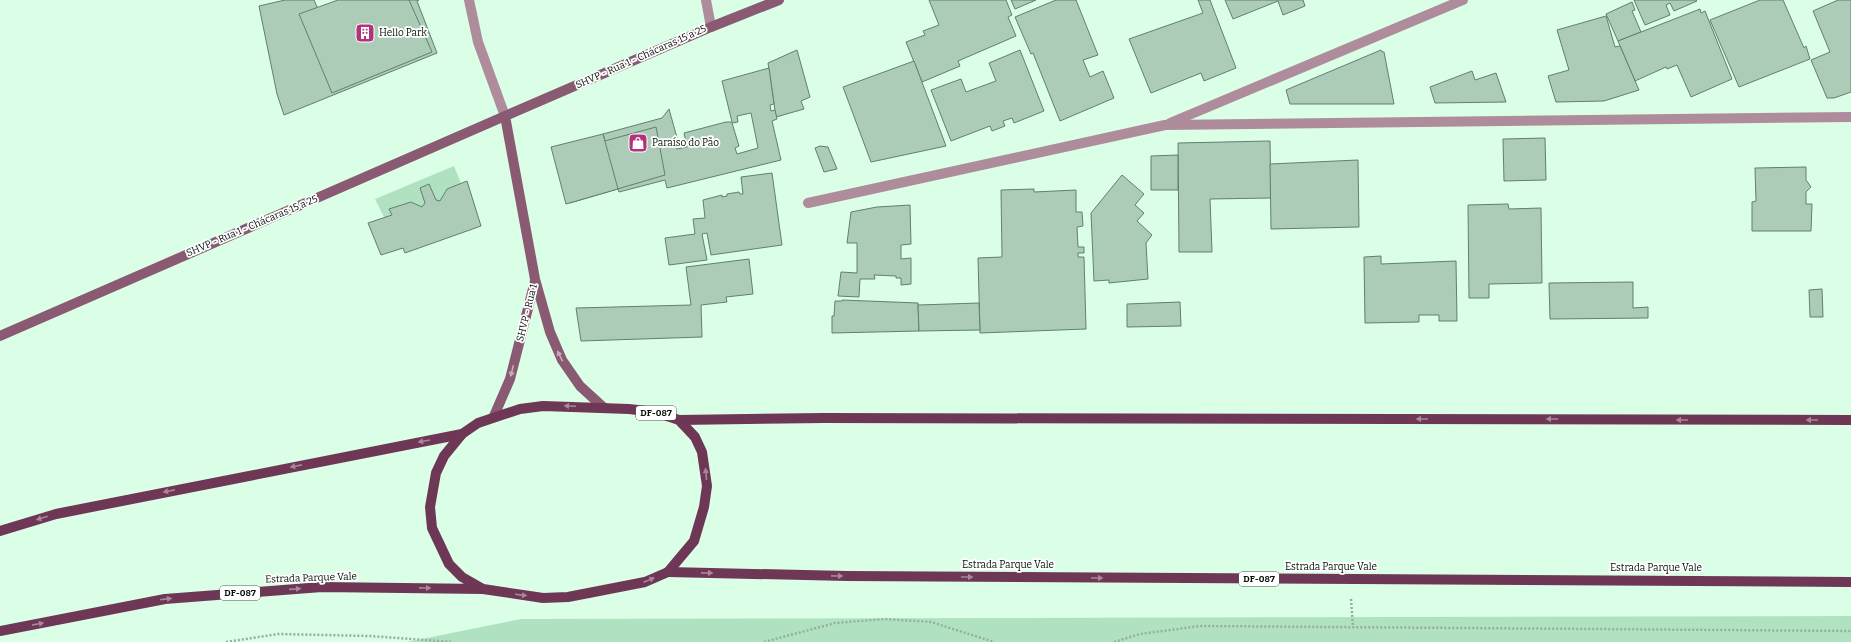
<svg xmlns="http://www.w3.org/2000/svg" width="1851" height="642" viewBox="0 0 1851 642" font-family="Bitter,serif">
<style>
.green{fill:#b0e2c2}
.building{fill:#acccb7;stroke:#61806d;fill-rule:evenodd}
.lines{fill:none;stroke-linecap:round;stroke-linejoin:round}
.path{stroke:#94af9d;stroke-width:2.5;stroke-dasharray:2 2;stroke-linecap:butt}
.street{stroke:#ae8c9c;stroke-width:10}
.secondary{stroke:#895a72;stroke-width:10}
.primary{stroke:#6e3755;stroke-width:10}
.oneway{fill:#c4acb8}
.oneway2{fill:#a88799}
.labels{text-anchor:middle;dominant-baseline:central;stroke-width:3.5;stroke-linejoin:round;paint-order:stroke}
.shield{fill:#fff;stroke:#505853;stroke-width:1}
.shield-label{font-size:9px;font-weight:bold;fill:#051009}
.poi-label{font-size:10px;fill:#051009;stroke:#fff;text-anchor:start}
.street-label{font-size:10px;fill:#051009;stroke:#fff}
</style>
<rect width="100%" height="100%" fill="#dbfee7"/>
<!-- green -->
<g class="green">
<path d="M454,166L472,211L397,243L375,199Z"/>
<path d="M1851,616V642H407L521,619Z"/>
</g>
<!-- building -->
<g class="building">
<path d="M285,0H314L318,9L341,0H419L417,1L437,53L284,115L277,94L259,6Z"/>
<path d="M338,0H409L432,52L332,93L299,14Z"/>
<path d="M929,0H1006L1012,15L1008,17L1016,36L958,61L960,66L922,82L906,42L925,35L923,31L939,25Z"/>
<path d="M1011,0H1036L1015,9Z"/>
<path d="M1056,0H1076L1098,55L1083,60L1090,77L1103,71L1114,98L1060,121L1033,53L1031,54L1015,17Z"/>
<path d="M1198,0H1210L1236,68L1204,81L1201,73L1151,93L1129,39L1203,13Z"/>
<path d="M1225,0H1303L1305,6L1283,15L1278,1L1233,19Z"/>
<path d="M1634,0H1696L1697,1L1674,11L1670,3L1666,5L1670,15L1645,25Z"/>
<path d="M1760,0H1783L1804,48L1806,46L1810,59L1739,87L1710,20Z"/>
<path d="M1838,0H1851V92L1834,98H1827L1811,60L1830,52L1813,11Z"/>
<path d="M1632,2L1635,10L1632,11L1641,32L1618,41L1606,14Z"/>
<path d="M1700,9L1701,13L1705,11L1732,79L1691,97L1677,65L1667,69L1666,67L1635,81L1618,41Z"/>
<path d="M1606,16L1615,47L1620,46L1639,90L1604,101L1556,102L1548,76L1569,70L1557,30Z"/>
<path d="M797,50L810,97L801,101L804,109L776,117L768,63Z"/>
<path d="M1020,50L1044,111L1014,123L1012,118L1003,121L1005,126L992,131L990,126L951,141L931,90L961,79L966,92L996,81L989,63Z"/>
<path d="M1381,50L1382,52H1384L1394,104H1290L1286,90Z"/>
<path d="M914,61L946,146L871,162L843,87Z"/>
<path d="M769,68L774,104L770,105L771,111L775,110L777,119L772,121L781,160L667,188L665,180L619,192L603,134L662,118L669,109L679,145L676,146L677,149L687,147L684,133L726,122H732L722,81ZM751,113L758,148L737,154L735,148L739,146L732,123L738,122L737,116Z"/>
<path d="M1472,71L1475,80L1496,73L1506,102L1435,103L1430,87Z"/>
<path d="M656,127L665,175L570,203L557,154Z"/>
<path d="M603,134L618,189L566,204L551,147Z"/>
<path d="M1545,138L1546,180L1504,181L1503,139Z"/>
<path d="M1270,141L1271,198L1210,199L1212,252H1179L1178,143Z"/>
<path d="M820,146L828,147L837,169L824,172L815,148Z"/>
<path d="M1178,155V190H1151V156Z"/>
<path d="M1358,160L1359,227L1271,229L1270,164Z"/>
<path d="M1806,167V180L1811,187L1806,192V204H1812L1811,231H1752V202L1756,201L1755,168Z"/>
<path d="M772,173L782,245L711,255L707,233L702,234L707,260L669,265L665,238L695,234L693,219L705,218L703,200L722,195V197L727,196V194L739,192L740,194H743L741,177Z"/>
<path d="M1122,175L1144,194L1135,205L1144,213L1137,221L1152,235L1146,243L1148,279L1109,283V280L1094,281L1091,213Z"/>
<path d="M467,181L481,226L405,253L403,248L381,255L368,223L392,215L389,209L411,202L422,207L425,203L420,188L429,184L436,200L440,201L447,189Z"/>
<path d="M1034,189V192L1076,190V212H1082L1083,226L1077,227L1078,247H1084V253H1078V257H1084L1086,329L980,333L978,258L1002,257L1001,190Z"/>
<path d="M1508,204L1509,209L1541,208L1542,283L1489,284V298H1469L1468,205Z"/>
<path d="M910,205L911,244L901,245V259L911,258V284L901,285V278H896V276L874,275L875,279H860L859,297L838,296L841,272L857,273V243H847L851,212L877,207Z"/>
<path d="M1381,256V264L1456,261L1457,321H1439V315H1419V322L1365,323L1364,257Z"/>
<path d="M749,259L753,294L726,297L727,302L701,305L702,337L581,341L576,308L691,305L686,267Z"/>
<path d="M1633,282V308L1648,307V318L1550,319L1549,283Z"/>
<path d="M1822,289L1823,317H1810L1809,290Z"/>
<path d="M842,300L918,303L919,331L832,333V316H834L835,301H842Z"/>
<path d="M1180,302L1181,326L1127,327V304Z"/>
<path d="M979,303L980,330L919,331L918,305Z"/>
</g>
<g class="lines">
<!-- path -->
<g class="path">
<path d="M1351,599L1353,627"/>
<path d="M226,642L278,634L370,636L453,642"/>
<path d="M764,642L835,623L885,619L931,622L994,642"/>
<path d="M1114,642L1140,634L1200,626L1851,631"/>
</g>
<!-- street -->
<g class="street">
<path d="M469,0L478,42L505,116"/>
<path d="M706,0L711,27"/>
<path d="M1170,123L1463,0"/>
<path d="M808,203L1165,125L1851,117"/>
</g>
<!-- secondary -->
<g class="secondary">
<path d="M0,336L505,116"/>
<path d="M603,407L580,386L562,360L550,332L535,279L505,116L711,27L779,0"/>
<path d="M494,416L510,379L535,281"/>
</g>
<!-- primary -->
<g class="primary">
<path d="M679,420L824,418L1851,420"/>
<path d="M0,531L56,514L462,434"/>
<path d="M668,572L847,576L1851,582"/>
<path d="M0,631L165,599L322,587L483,589L543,598L568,597L645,582L668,572L694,541L704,507L707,486L702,452L695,437L679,420L655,412L629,409L543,406L520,409L478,423L462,434L444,456L436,473L430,507L432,528L449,564L462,577L483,589"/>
</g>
</g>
<!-- one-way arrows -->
<defs><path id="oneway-solid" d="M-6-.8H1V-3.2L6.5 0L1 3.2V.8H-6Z"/></defs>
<g class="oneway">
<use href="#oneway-solid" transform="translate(560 356) rotate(-116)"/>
<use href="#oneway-solid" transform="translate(512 371) rotate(104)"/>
</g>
<g class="oneway2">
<use href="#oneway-solid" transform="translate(570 406) rotate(-178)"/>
<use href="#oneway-solid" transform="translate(1422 419) rotate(-180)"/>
<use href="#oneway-solid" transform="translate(1552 419) rotate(-180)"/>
<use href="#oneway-solid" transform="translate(1682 420) rotate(-180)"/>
<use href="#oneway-solid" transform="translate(1812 420) rotate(-180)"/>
<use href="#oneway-solid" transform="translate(424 441) rotate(170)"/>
<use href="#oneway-solid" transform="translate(296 466) rotate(169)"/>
<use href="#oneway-solid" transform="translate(706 474) rotate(-95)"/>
<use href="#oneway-solid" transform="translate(169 491) rotate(169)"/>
<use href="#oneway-solid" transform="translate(42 518) rotate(163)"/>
<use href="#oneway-solid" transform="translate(707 573) rotate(1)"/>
<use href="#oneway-solid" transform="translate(837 576) rotate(1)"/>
<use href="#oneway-solid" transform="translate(967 577)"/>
<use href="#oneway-solid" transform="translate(1097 578)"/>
<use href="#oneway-solid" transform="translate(649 580) rotate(-22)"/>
<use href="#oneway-solid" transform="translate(425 588) rotate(1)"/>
<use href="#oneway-solid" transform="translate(295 589) rotate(-4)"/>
<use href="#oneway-solid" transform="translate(521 595) rotate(7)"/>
<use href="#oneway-solid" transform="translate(166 599) rotate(-7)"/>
<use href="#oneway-solid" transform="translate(38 624) rotate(-11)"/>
</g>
<!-- icons -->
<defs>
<g id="building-square" transform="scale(1)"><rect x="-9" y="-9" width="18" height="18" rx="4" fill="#b1327f" stroke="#fff"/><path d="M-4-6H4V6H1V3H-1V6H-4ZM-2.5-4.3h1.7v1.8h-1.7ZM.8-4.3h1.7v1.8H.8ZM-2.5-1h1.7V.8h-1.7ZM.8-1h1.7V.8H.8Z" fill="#fff"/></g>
<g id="shop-square" transform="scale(1)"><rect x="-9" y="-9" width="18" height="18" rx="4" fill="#b1327f" stroke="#fff"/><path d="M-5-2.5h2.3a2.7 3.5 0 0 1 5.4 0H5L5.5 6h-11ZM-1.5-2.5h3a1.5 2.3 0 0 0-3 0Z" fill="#fff"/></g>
</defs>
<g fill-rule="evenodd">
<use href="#building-square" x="365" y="33"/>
<use href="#shop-square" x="638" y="143"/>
</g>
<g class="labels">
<!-- shield labels -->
<g class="shield">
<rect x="636" y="406" width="40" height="14" rx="3"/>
<rect x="1239" y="572" width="40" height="14" rx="3"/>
<rect x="220" y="586" width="40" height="14" rx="3"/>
</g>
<g class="shield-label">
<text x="656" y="413">DF-087</text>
<text x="1259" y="579">DF-087</text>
<text x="240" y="593">DF-087</text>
</g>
<!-- poi labels -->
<g class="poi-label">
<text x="379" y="33">Hello Park</text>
<text x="652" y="143">Paraíso do Pão</text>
</g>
<!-- street labels -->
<g class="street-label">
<text transform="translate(641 57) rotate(-24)">SHVP - Rua 1 - Chácaras 15 a 25</text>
<text transform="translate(252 226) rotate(-23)">SHVP - Rua 1 - Chácaras 15 a 25</text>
<text transform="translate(527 313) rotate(-76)">SHVP - Rua 1</text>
<text x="1008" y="565">Estrada Parque Vale</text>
<text x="1331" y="567">Estrada Parque Vale</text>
<text x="1656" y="568">Estrada Parque Vale</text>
<text transform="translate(311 578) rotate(-2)">Estrada Parque Vale</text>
</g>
</g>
</svg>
